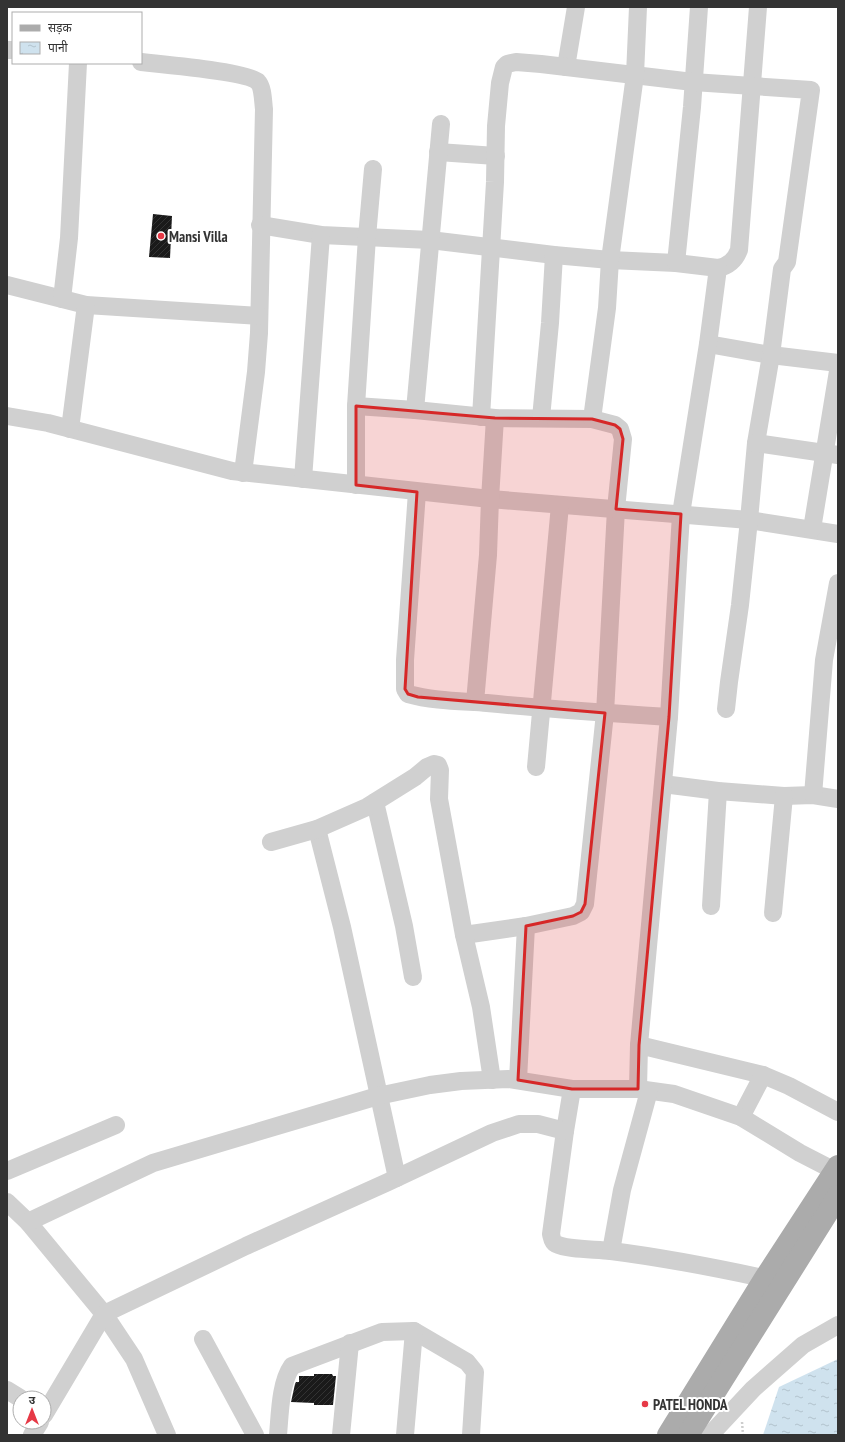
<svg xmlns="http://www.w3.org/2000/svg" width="845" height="1442" viewBox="0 0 845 1442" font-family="'PT Sans Narrow','Noto Sans Devanagari',sans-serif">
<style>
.water{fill:url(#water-ripples)}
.building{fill:url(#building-hatch)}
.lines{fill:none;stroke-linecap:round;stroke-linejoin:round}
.path{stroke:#cdcdcd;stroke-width:2.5;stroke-dasharray:2 2;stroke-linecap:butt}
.minor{stroke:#d0d0d0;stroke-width:18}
.major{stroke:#ababab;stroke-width:22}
.marked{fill:#d62828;fill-opacity:0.2;stroke:#d62828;stroke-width:3;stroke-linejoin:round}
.poi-dot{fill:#e63946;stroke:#fff;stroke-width:1.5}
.labels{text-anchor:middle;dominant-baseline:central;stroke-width:4;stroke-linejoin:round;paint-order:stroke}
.poi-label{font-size:15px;font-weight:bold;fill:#333;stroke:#fff;text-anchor:start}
</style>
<defs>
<pattern id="water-ripples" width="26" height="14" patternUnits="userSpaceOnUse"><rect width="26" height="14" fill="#cfe2ee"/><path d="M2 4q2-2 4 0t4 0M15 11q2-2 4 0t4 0" fill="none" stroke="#b2c2cd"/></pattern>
<pattern id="building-hatch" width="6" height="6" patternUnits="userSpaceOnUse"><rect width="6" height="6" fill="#1a1a1a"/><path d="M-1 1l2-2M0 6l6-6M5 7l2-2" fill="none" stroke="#333"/></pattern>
</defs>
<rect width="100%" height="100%" fill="#fff"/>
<!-- water -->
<path class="water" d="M838,1359V1435H763L779,1387Z"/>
<!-- building -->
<g class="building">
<path d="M153,214L172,216L170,258L149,257Z"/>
<path d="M314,1374H332L333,1376H336L333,1405H314V1403L291,1402L295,1384L296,1382H299V1376H314Z"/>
</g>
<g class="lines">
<!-- path -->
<path class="path" d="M742,1422L743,1435"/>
<!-- minor -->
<g class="minor">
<path d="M7,50H13"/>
<path d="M141,62C160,64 249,72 258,82C263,87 263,102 264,109L259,333L256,372L243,473"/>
<path d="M566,67L576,7"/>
<path d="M438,152L496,156"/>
<path d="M260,225L321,235L430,240L554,255L610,260L676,263L718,268C729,266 735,260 739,250L758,7"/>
<path d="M676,263L692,107L699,7"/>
<path d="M7,285L86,305L259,316"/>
<path d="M62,299L69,238L78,63"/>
<path d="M708,344L771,355L838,363"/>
<path d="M356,406L415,410L495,418L592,419L615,425L620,429L623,439L616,509L605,713L585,904L581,912L573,916L526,926L464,935"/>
<path d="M415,410L441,124"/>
<path d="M7,416L48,423L232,471L490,499L749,520L838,534"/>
<path d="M481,417L495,182L496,126L500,83L504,67L507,64L516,62L541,64L693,82L811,90L787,262L782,269L771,355L756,443L749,520L740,605L729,682L726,709"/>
<path d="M541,418L550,323L554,255"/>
<path d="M592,419L607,308L610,260L635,75L638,7"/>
<path d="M70,429L86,305"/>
<path d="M756,443L838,455"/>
<path d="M303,479L321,235"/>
<path d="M356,485V406L367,237L373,169"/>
<path d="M417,492L405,660V689L408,694C433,701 460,701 487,703C547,709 608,713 669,717"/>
<path d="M812,529L838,371"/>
<path d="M475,702L488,555L490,499L495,418"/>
<path d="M536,767L560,505"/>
<path d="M663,784L718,791L784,796L813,795L838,799"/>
<path d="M813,795L824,660L838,583"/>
<path d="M375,802L404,926L413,977"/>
<path d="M317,829L342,927L397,1178"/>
<path d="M271,842L317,829L367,807L415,777L427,767L434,764L438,765L440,770L439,799L464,935L481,1007L492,1080"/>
<path d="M711,906L718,791"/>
<path d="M773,913L784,796"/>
<path d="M639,1045L669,717L681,514L708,344L718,268"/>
<path d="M518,1080L526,926"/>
<path d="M572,1089L565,1131L551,1234C552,1238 552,1242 556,1244C568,1250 597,1249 611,1251C667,1258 722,1269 777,1281"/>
<path d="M638,1089L639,1045L763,1075L789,1086L838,1112"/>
<path d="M741,1117L763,1075"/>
<path d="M7,1171L116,1125"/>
<path d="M7,1202L28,1222L104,1314L134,1359L167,1435"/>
<path d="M28,1222L153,1163L378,1096L430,1085L461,1081L508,1079L572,1089H638L674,1094L741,1117L800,1153L835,1171"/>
<path d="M611,1251L622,1190L649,1091"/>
<path d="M203,1339L255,1435"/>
<path d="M7,1390L20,1398"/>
<path d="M44,1415L104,1314L246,1246L388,1182L492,1133L519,1124H538L565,1131"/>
<path d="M32,1435L40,1422"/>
<path d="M278,1435C280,1414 280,1383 292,1366L382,1332L414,1331L467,1362L475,1372L471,1435"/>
<path d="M341,1435L350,1343"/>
<path d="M405,1435L414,1331"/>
<path d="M710,1435L753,1389L803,1345L838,1325"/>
</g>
<!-- major -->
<g class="major">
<path d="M668,1435L765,1278L838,1166"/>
<path d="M688,1435L838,1196"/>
</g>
</g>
<!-- marked area -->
<path class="marked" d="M356,406L495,418L592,419L615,425L620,429L623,439L616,509L681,514L669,717L639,1045L638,1089H572L518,1080L526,926L573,916L581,912L585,904L605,713L418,697L408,694L405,689L417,492L356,485Z"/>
<!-- markers -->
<g class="poi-dot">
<circle cx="161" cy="236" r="4"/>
<circle cx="645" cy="1404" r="4"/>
</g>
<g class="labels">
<!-- poi labels -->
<g class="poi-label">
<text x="169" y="236">Mansi Villa</text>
<text x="653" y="1404">PATEL HONDA</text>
</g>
</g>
<!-- border -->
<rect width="845" height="1442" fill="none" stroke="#333333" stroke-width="16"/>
<!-- legend -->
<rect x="12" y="12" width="130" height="52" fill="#ffffff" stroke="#adadad"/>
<rect x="20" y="25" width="20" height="6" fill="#ababab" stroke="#adadad"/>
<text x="48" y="32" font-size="12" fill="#333333">सड़क</text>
<rect x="20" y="42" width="20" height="12" fill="url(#water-ripples)" stroke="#adadad"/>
<text x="48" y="52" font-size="12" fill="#333333">पानी</text>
<!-- north arrow -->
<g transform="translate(32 1410)"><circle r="19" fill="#ffffff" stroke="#adadad"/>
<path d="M0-3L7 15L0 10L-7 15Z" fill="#e63946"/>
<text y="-6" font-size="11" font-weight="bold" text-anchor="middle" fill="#333333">उ</text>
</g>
</svg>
